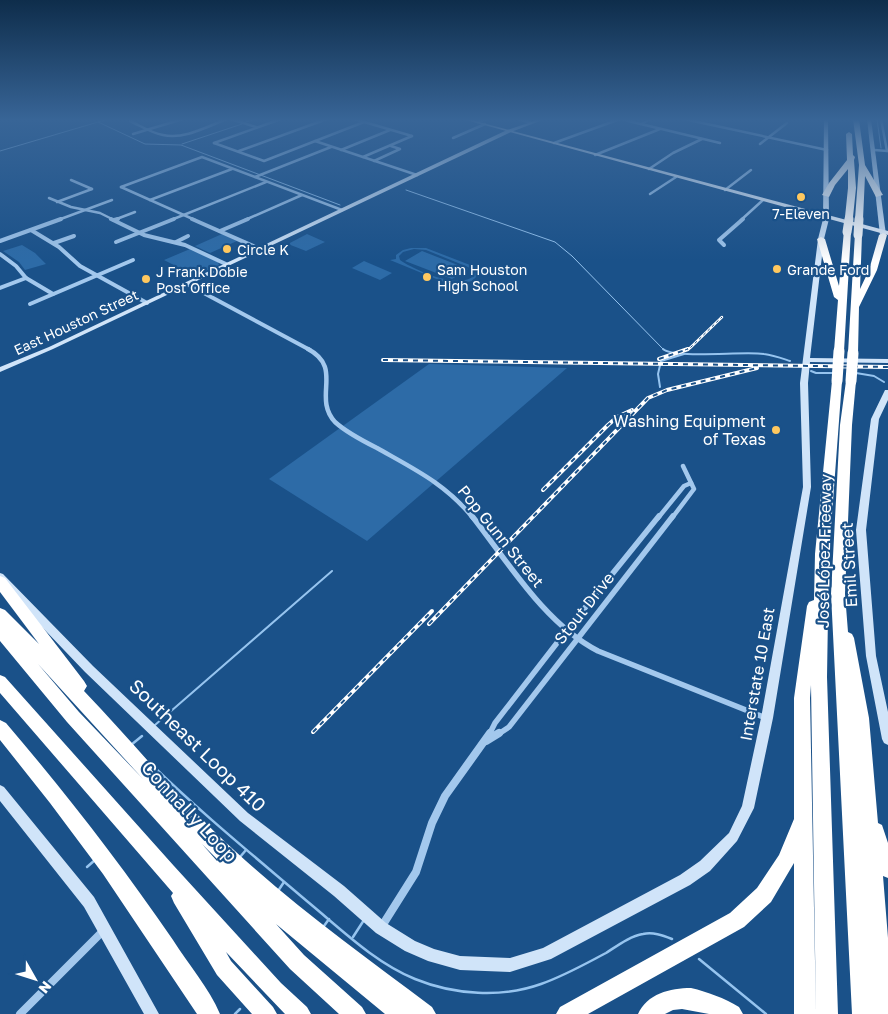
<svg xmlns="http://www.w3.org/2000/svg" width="888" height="1014" viewBox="0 0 888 1014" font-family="'Golos Text',sans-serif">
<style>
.green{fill:#2d6ba7;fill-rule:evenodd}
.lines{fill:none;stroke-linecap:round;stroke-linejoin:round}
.stream-far2{stroke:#96c4ef;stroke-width:1}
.stream-far1{stroke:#96c4ef;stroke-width:2}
.stream{stroke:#96c4ef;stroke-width:2.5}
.minor-far4{stroke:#a3c8ed;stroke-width:2.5}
.minor-far3{stroke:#a3c8ed;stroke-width:4}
.minor-far2{stroke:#a3c8ed;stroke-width:4.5}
.minor-far1{stroke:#a3c8ed;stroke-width:5.5}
.minor{stroke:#a3c8ed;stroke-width:8}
.secondary{fill:#d0e4f9;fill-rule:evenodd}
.primary{fill:#e9f3ff;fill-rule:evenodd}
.motorway{fill:#fff;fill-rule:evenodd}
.rail-far1-casing{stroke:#fff;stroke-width:2.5}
.rail-casing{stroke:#fff;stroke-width:4}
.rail-far1{stroke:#1a5189;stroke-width:1;stroke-dasharray:3;stroke-linecap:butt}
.rail{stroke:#1a5189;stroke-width:2;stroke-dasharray:5;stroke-linecap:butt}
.motorway-bridge-far2{stroke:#fff;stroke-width:7}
.motorway-bridge-far1{stroke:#fff;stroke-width:9}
.motorway-bridge{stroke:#fff;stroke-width:11}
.poi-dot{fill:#ffc85f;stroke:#1a5189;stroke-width:2}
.labels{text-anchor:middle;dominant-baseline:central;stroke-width:4.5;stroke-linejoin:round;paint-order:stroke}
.far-poi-label{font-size:14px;fill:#fff;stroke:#1a5189;text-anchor:start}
.far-street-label{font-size:14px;fill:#fff;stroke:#1a5189}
.poi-label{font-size:16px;fill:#fff;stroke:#1a5189;text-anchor:end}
.street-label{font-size:16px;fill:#fff;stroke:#1a5189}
.near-street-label{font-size:19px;fill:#fff;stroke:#1a5189}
</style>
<rect width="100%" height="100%" fill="#1a5189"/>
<!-- green -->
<g class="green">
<path d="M222,234L237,241L210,253L195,246Z"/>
<path d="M307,234L325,242L306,251L288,244Z"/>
<path d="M22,245L35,253L46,264L25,270L19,262L3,251Z"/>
<path d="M411,248H426L470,265L476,269L478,275L472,281L457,284L459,285L456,287L390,260L396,259V255L403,250ZM414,249L426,250L468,267L474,271V275C461,291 414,270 400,260L399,256L403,252Z"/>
<path d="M190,249L218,262L219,265L190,278L193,275L164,260Z"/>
<path d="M422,251L468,269L452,279L405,261Z"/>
<path d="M364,261L392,273L380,280L352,268Z"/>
<path d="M429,364L567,368L367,541L269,479Z"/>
</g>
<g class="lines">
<!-- stream-far2 -->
<g class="stream-far2">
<path d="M877,119L881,148"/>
<path d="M98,122L111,119"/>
<path d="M246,122L256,119"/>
<path d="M182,144L242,124"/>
<path d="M0,151L98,122L145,144L181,145L340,205"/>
<path d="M406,190L555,242L572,256L664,350"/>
</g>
<!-- stream-far1 -->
<g class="stream-far1">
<path d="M663,349C674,359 744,351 764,354C773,355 781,358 790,361"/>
<path d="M811,371L816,373H834"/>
<path d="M856,373L874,376L884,382"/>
<path d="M660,387L658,374L661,361L684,354"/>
<path d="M155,725L332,571"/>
</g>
<!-- stream -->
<g class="stream">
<path d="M131,745L142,736"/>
<path d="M149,762C200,812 254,856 308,902C342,930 374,962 415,979C454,995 502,998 541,984C564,976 585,964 606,953C617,946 630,936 643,934C653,932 662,935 672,939"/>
<path d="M240,857L246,850"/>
<path d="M87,867L95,860"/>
<path d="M278,891L284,882"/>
<path d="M324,926L329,919"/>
<path d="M353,937L364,920"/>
<path d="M699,959L766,1014"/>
<path d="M235,1014L240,1009"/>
</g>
<!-- minor-far4 -->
<g class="minor-far4">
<path d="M231,119L256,127"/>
<path d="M354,119L412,136"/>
<path d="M518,119L531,123"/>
<path d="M684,119L827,150"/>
<path d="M881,119L887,151"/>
<path d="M130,121C141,126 151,133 163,135C184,140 208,126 227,119"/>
<path d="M478,122L487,119"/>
<path d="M641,124L651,119"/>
<path d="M133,134L183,119"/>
<path d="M453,138L485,124"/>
<path d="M315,141L417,175"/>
<path d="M214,143L264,161L364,122"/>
<path d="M214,143L281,119"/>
<path d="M554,143L620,119L720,143"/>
<path d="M760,144L787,123"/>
<path d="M341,150L390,130"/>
<path d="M874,150L888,151"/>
<path d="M239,151L327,119"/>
<path d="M595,155L660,129"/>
<path d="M363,157L412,136"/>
<path d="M374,161L400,149L391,146"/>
<path d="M649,169L673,153L702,139"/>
<path d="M255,177L331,147"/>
<path d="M71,180L92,189"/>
<path d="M121,187L202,157L342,210"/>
<path d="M121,187L195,220"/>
<path d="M725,190L751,170"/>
<path d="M650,194L676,177"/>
<path d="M49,198L71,207L100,213L114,220"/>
<path d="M150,200L232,169"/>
<path d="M57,202L92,189"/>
<path d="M58,220L112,200"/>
<path d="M114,220L135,212"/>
<path d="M171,220L266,182"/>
<path d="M245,220L302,195"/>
<path d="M741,220L763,200"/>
</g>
<!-- minor-far3 -->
<g class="minor-far3">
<path d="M111,219L144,235L185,245L228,265"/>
<path d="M192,219L260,249"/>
<path d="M114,220L118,219"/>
<path d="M31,230L59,247L80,266L147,303"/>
<path d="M220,231L248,219"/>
<path d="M0,241L61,219"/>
<path d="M116,242L174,219"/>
<path d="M176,242L188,236"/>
<path d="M54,243L74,236"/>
<path d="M724,245L719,240L743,219"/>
<path d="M0,254L16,266L26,278L53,294"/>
<path d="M187,284L310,350"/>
<path d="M0,288L26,278"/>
<path d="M30,304L133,260"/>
</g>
<!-- minor-far2 -->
<g class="minor-far2">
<path d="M308,349C344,368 312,397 335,422C347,433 363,441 377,448C414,469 446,484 473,518"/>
<path d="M658,518L684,486L691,483"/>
<path d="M672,518L694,489L683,466"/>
</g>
<!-- minor-far1 -->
<g class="minor-far1">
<path d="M472,516C508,562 545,624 598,651L766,718"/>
<path d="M489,735L495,723L567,630L659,516"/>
<path d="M497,735L509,727L673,516"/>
</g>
<!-- minor -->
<g class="minor">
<path d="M486,741L499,733"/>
<path d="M382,926L416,872L432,823L445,796L490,733"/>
<path d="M20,1014L103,931"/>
</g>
<!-- secondary -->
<g class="secondary">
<path d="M540,119H545L511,132L53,349L0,372V367L49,347L507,130Z"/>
<path d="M824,119H828L829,219L824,239L810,358L888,359V363L810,362L808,383L811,487L773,718L754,808L737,841L710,871L690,885L551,959L510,972L460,970L428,961L405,951L376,933L334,896L240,821L85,672L0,583V573L3,574L93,666L248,813L344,886L386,923L415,941L434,949L460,956L510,958L543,948L680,875L700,861L729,833L742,806L761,718L803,487L800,383L818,239L823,219Z"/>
<path d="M867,119H871L886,235L883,237L880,235Z"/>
<path d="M885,390H888V400L879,419L866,530L876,656L888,712V745L884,743L882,739L866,656L856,530L871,419Z"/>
<path d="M0,785L4,787L94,897L159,1014H144L84,907L0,801Z"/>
</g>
<!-- primary -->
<path class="primary" d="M462,119H468L888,231V235Z"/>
<!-- motorway -->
<g class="motorway">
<path d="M853,119H859L865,165L883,195L876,197L865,176L863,219L859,221L855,219L859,165Z"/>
<path d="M849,132L852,134L853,155L855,157L854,160L856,188L853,217L849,219L845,217L848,188V169L835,185L829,197L822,195L829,183L847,160L846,134Z"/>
<path d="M844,230L851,232L844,351L839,354L834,351L838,300L834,297L817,239L821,237L825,239L839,286Z"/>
<path d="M855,233L862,235L860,289L869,270L879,235L883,233L887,235L877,270L859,307L858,353L853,356L848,353Z"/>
<path d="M837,378L842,381L829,554L827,677L838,1014H816L811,685L810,698L816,1014H794V863L771,902L744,927L588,1014H556L560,1007L730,913L757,888L779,855L794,819V698L807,606L809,602L814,600L815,554L832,381Z"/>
<path d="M851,378L856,381L852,425L845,594L848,632L852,634L854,638L869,718L878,823L882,825L888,843V878L883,876L888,938V1014H852L831,594L840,425L846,381Z"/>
<path d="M0,576L5,578L84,681L87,686L84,691C135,744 181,802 235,851C297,908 365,957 432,1007L436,1014H385L276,924L304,955L362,1007L366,1014H339L290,969L67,722L0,641V608L5,610L39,644L0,592ZM38,664L143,779L79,712ZM202,844L218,860L217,861Z"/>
<path d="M0,675L5,677L174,866L281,983L307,1007L311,1014H285L226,952L231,961L273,1007L277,1014H252L217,975L174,903L171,896L173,893L0,693Z"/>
<path d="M0,720L6,723C65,792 121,864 173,940C188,964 209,988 220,1014H197L103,874L50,803L0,740Z"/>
<path d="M691,988C708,992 724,998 739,1007L743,1014H709L682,1009L673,1010L665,1014H638C647,994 670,988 691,988Z"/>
</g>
<!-- rail-far1 casing -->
<g class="rail-far1-casing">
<path id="rail-far1" d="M685,350L690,348L722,317"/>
</g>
<!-- rail casing -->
<g class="rail-casing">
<g id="rail">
<path d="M659,359L688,349"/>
<path d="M383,360L888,367"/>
<path d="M543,490L608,425L617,417L632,410"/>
<path d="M429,624L648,398L667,390L757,368"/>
<path d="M313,732L432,611"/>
</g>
</g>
<!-- rail-far1 -->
<use href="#rail-far1" class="rail-far1"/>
<!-- rail -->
<use href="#rail" class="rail"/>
<!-- motorway-bridge-far2 -->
<path class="motorway-bridge-far2" d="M849,220V217"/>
<!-- motorway-bridge-far1 -->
<g class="motorway-bridge-far1">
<path d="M847,232L849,219"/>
<path d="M858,235L859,219"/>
</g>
<!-- motorway-bridge -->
<g class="motorway-bridge">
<path d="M837,381L839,351"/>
<path d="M851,381L853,353"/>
</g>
</g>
<!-- sky -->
<linearGradient id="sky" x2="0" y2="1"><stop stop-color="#0e2d4b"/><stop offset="0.46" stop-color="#386597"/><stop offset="1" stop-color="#386597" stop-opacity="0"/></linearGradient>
<rect width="888" height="261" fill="url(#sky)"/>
<!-- markers -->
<g class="poi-dot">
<circle cx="801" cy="197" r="5"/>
<circle cx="227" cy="249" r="5"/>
<circle cx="777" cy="269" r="5"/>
<circle cx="427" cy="277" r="5"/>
<circle cx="146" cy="279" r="5"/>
<circle cx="776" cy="430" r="5"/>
</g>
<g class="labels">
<!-- far-poi labels -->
<g class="far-poi-label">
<text x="801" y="213" text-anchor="middle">7-Eleven</text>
<text x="237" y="249">Circle K</text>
<text x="437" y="269">Sam Houston<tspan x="437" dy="16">High School</tspan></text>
<text x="787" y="269">Grande Ford</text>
<text x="156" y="271">J Frank Dobie<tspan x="156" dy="16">Post Office</tspan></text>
</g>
<!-- far-street labels -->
<g class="far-street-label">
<text transform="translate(76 322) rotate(-25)">East Houston Street</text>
</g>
<!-- poi labels -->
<g class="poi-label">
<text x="766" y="421">Washing Equipment<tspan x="766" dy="18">of Texas</tspan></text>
</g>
<!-- street labels -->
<g class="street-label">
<text transform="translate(501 536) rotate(51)">Pop Gunn Street</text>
<text transform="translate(824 551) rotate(-89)">José López Freeway</text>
<text transform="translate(849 565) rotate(-93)">Emil Street</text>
<text transform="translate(584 608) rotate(-52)">Stout Drive</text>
<text transform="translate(757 674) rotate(-80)">Interstate 10 East</text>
</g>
<!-- near-street labels -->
<g class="near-street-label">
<text transform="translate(198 745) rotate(44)">Southeast Loop 410</text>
<text transform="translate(190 811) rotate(47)">Connally Loop</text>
</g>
</g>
<!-- north arrow -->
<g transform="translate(35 979) rotate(129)" stroke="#1a5189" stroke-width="4" paint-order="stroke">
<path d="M0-4L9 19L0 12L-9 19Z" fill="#ffffff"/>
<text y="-8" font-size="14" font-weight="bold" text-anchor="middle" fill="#ffffff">N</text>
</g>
</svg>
